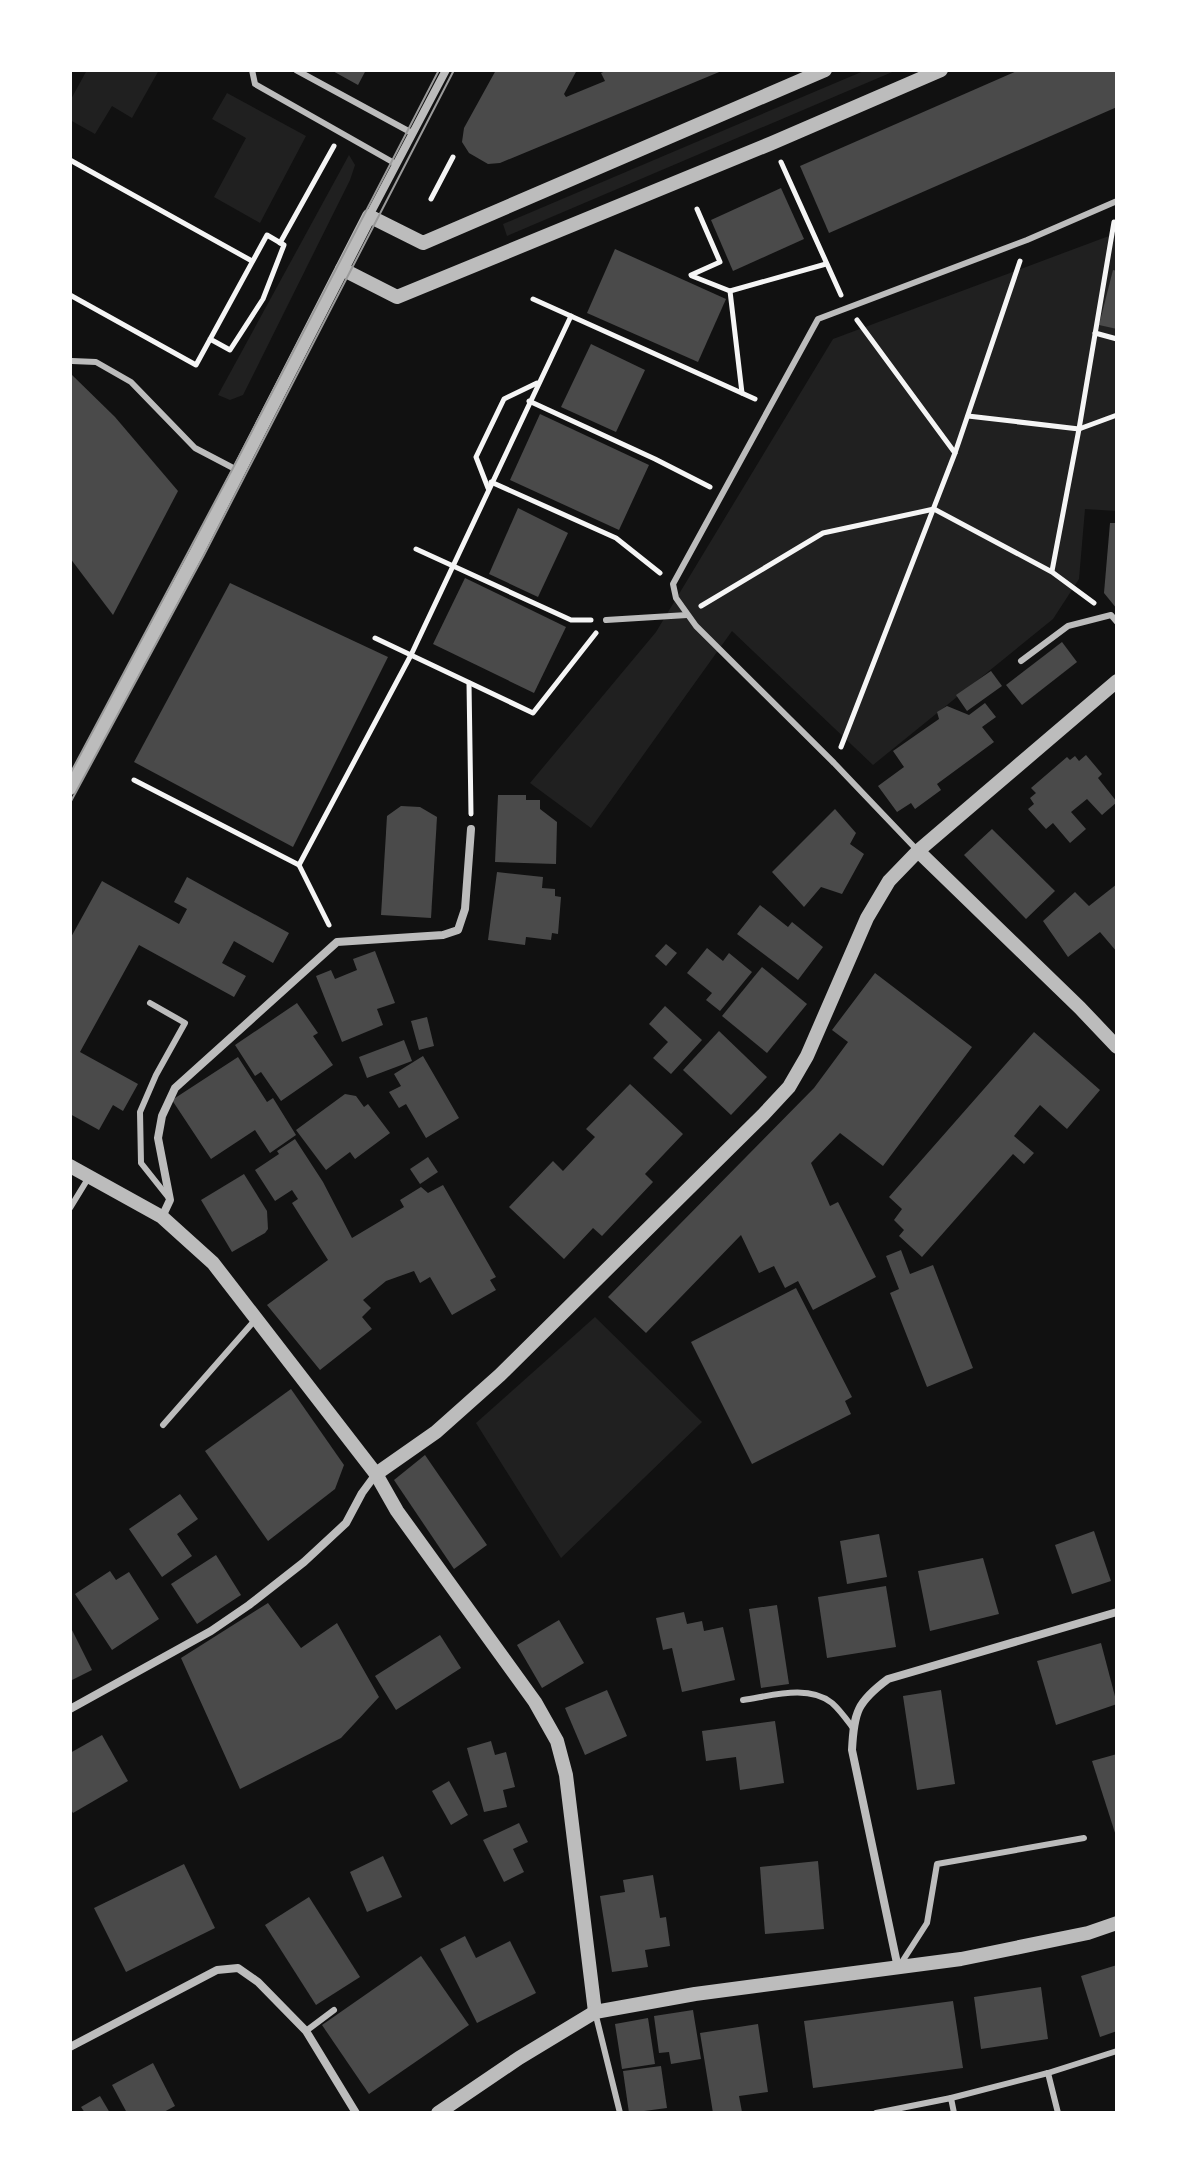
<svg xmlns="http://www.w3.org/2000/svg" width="1187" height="2183" viewBox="0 0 1187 2183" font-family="Signika,sans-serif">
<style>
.green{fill:#202020}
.building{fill:#4a4a4a}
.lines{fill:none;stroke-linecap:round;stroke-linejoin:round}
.path{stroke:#f5f5f5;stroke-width:5}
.service{stroke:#bcbcbc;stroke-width:6}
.minor{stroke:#bcbcbc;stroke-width:8}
.tertiary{stroke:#bcbcbc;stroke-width:14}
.tram{stroke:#9a9a9a;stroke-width:2}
</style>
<rect width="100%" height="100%" fill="#111"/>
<!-- green -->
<g class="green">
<path d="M87,70H159L132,118L112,106L95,134L70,120V101Z"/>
<path d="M866,70H897L507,236L503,224Z"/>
<path d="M227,93L306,136L260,223L214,197L246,138L212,119Z"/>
<path d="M349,155L355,165L350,180L243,395L230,400L218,395Z"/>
<path d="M1117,233V511L1085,509L1079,579L1053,619L873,765L732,631L591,828L530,783L656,632L833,339Z"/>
<path d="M595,1317L702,1422L561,1558L476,1423Z"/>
</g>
<!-- building -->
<g class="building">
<path d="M331,70H366L358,85Z"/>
<path d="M496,70H577L564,94L566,97L605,81L601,73L608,70H724L500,163L488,164L469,153L462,142L464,128Z"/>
<path d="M1019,70H1117V107L829,233L800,166Z"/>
<path d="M781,188L804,239L733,271L711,220Z"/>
<path d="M615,249L726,299L698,362L587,313Z"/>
<path d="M1113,270L1117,271V329L1099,325Z"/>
<path d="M591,344L645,370L616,432L561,407Z"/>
<path d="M70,373L115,417L178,491L113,615L70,558Z"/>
<path d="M540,414L649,465L619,530L510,480Z"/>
<path d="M518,508L568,533L538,597L489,574Z"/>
<path d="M1110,523H1117V609L1104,593Z"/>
<path d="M465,578L566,627L534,693L433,644Z"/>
<path d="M230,583L388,657L293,847L134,762Z"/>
<path d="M1062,642L1077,662L1022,705L1006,685Z"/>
<path d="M991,671L1002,686L967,711L956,695Z"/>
<path d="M985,703L996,717L982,727L994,742L937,784L941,790L915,809L911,803L897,812L878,786L904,767L893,751L939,719L937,712L947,706L969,715Z"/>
<path d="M1086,755L1102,774L1098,778L1117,802L1102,815L1087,799L1071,812L1086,829L1070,843L1053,823L1046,829L1028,809L1034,804L1030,798L1036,793L1031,788L1067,757L1070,760L1075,756L1079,761Z"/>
<path d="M498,795H526V800H540V809L557,822L556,864L495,862Z"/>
<path d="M401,806L420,807L437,817L431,918L381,915L387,816Z"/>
<path d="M835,809L856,833L850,844L864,854L842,894L821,887L804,907L772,872Z"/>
<path d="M992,829L1055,891L1026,919L964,855Z"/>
<path d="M497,872L543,877L542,888L555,889V896L561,897L558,934L552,933L551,940L526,937L525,945L488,940Z"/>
<path d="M187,877L289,933L273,963L234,941L222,963L246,976L234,997L139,945L80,1052L138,1084L123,1111L113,1105L99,1130L70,1114V939L102,881L179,924L187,909L174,902Z"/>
<path d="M1117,884V952L1100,932L1068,957L1043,921L1075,892L1089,906Z"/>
<path d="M760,905L788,927L792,922L823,947L798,980L737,934Z"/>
<path d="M666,944L677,953L666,966L655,956Z"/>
<path d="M707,948L723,961L729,953L752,972L720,1011L706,1000L712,993L687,973Z"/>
<path d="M375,951L395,1003L377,1009L383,1025L342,1042L316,976L331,970L335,979L357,970L353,959Z"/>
<path d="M762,967L807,1004L767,1053L722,1016Z"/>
<path d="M875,973L972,1047L883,1166L840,1133L811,1163L830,1206L838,1202L876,1277L813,1310L798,1281L785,1288L774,1266L759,1273L741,1235L646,1333L608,1297L814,1088L848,1042L832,1030Z"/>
<path d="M297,1003L318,1033L313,1036L333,1065L281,1101L261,1072L255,1076L235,1045Z"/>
<path d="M665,1006L702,1040L671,1074L653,1058L668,1042L649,1024Z"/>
<path d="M427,1017L434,1046L419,1050L411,1021Z"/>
<path d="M719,1031L767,1077L731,1115L683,1070Z"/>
<path d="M1034,1032L1100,1090L1067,1129L1040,1105L1014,1136L1034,1153L1024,1164L1013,1154L922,1257L899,1236L904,1230L894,1220L902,1209L889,1197Z"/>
<path d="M404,1040L412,1061L367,1078L359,1057Z"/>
<path d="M423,1056L459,1118L426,1138L406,1104L399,1108L389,1092L401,1086L394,1074Z"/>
<path d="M238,1057L267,1102L273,1098L296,1135L270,1153L255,1130L211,1159L172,1100Z"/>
<path d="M630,1084L683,1134L645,1174L653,1182L602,1236L593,1228L564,1259L509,1207L553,1161L563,1171L595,1137L586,1129Z"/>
<path d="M345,1094L356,1096L364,1107L368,1104L390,1133L355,1159L350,1152L326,1170L296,1130Z"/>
<path d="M295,1139L323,1182L352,1238L404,1207L400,1200L421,1187L428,1193L443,1185L496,1277L490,1280L496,1290L452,1315L430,1277L420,1283L414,1271L386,1281L363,1300L371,1308L362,1317L372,1329L320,1370L267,1305L328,1260L292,1203L298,1199L292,1190L275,1201L255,1170L279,1154L277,1151Z"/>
<path d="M428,1157L438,1172L420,1184L410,1169Z"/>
<path d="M244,1174L267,1211L268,1229L265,1233L232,1252L201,1200Z"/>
<path d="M901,1250L910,1274L933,1265L973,1368L927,1387L890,1293L899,1289L886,1256Z"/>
<path d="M796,1288L852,1397L845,1401L851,1414L752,1464L691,1342Z"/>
<path d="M291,1389L344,1465L335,1489L268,1541L205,1451Z"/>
<path d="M425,1455L487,1545L454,1569L394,1480Z"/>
<path d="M180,1494L198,1519L177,1534L192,1556L162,1577L129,1529Z"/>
<path d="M1094,1531L1111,1581L1072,1594L1055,1545Z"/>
<path d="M879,1534L887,1577L847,1584L840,1541Z"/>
<path d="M216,1555L241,1595L197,1624L171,1584Z"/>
<path d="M983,1558L999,1614L930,1631L918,1571Z"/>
<path d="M110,1571L116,1580L129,1572L159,1619L112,1650L75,1594Z"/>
<path d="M886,1586L896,1647L827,1658L818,1597Z"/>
<path d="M268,1603L301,1648L337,1623L379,1697L341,1738L240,1789L181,1658Z"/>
<path d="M777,1605L789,1684L761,1688L749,1609Z"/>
<path d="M684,1612L687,1624L702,1621L704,1631L723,1627L735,1680L682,1692L672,1648L663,1650L656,1618Z"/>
<path d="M559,1620L584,1663L542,1688L517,1645Z"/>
<path d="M70,1626L92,1670L70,1681Z"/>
<path d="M440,1635L461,1668L396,1710L375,1676Z"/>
<path d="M1101,1643L1117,1704L1056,1725L1037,1661Z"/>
<path d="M607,1690L627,1736L585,1755L565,1708Z"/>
<path d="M941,1690L955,1784L917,1790L903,1696Z"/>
<path d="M775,1721L784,1783L740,1790L736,1757L706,1761L702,1731Z"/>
<path d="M102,1735L128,1781L73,1813L70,1808V1753Z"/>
<path d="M491,1741L495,1755L506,1752L515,1787L503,1790L507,1807L484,1812L467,1748Z"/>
<path d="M1117,1754V1836H1116L1092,1761Z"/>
<path d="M449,1781L468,1815L451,1825L432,1791Z"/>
<path d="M519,1823L528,1842L513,1849L524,1872L504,1882L483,1840Z"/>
<path d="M383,1856L402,1897L367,1912L350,1872Z"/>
<path d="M818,1861L824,1929L765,1934L760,1867Z"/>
<path d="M184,1864L215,1928L126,1972L94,1908Z"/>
<path d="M653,1875L660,1918L666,1917L670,1946L645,1950L648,1967L612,1972L600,1896L625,1892L623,1880Z"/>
<path d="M309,1897L360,1977L316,2005L265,1925Z"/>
<path d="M465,1936L476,1958L510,1941L536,1993L477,2023L440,1949Z"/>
<path d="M421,1956L469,2025L369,2094L322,2025Z"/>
<path d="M1117,1965V2031L1100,2037L1081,1976Z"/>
<path d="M1041,1987L1048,2039L981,2049L974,1997Z"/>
<path d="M953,2001L963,2068L813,2088L804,2021Z"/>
<path d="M693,2010L701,2059L671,2064L669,2052L659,2053L654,2016Z"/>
<path d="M648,2018L655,2064L622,2069L615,2024Z"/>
<path d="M758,2024L768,2092L739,2096L742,2112L713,2113L700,2033Z"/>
<path d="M153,2063L175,2106L162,2113H127L112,2085Z"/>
<path d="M661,2066L667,2108L629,2113L623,2071Z"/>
<path d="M100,2096L110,2113H85L81,2107Z"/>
</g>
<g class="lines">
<!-- path -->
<g class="path">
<path d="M70,160L252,261"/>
<path d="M781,162L841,295"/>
<path d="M431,199L453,157"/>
<path d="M280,243L334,146"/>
<path d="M691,275L720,262L697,209"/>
<path d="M692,276L730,291"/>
<path d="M70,295L196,365L267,235L284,245L263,299L230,350L210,339"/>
<path d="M533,299L755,399"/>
<path d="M857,320L955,453"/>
<path d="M1095,333L1117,339"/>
<path d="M742,393L730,291L826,264"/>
<path d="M529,401L655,459L710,487"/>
<path d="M968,416L1079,429L1117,415"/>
<path d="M491,482L616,538L660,573"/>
<path d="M488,488L476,457L504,399L537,383"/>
<path d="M416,549L571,620H591"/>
<path d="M1052,571L1079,429L1114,222"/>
<path d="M701,606L823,533L934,509L1052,572L1094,603"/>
<path d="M375,638L533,713L596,633"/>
<path d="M469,683L471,814"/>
<path d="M841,747L955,453L1020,261"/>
<path d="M134,780L299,865L411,655L571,316"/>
<path d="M299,865L329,925"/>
</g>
<!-- service -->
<g class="service">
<path d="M252,70L255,84L396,164"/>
<path d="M296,70L412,133"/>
<path d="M72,361L96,362L131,382L195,448L237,470"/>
<path d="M606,620L687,615"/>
<path d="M1021,661L1068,626L1111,615L1117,622"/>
<path d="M918,851L834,763L696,626L676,598L673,584L818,319L1027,240L1117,201"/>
<path d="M150,1003L185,1023L156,1075L140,1112L141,1163L168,1197"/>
<path d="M70,1208L89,1177"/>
<path d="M163,1425L255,1320"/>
<path d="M743,1700C771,1696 808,1684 832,1703C840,1710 847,1720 853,1728"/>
<path d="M900,1965L927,1923L937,1864L1084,1838"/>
<path d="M595,2012L620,2113"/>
<path d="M306,2031L334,2010"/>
<path d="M1048,2073L1058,2113"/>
<path d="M951,2098L1048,2073L1117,2051"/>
<path d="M876,2113L951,2098L954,2113"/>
</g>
<!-- minor -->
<g class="minor">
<path d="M369,216L446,70"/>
<path d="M162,1217L170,1200L158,1138L162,1116L175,1088L337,942L443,935L458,930L465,909L471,829"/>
<path d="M70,1709L211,1631L249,1605L304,1562L346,1523L362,1493L376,1474"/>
<path d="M898,1968L852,1750C854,1712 857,1702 888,1679L1117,1612"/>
<path d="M70,2047L217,1970L238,1968L258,1982L306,2031L356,2113"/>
</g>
<!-- tertiary -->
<g class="tertiary">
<path d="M342,269L397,297L772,143L941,70"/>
<path d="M70,788L197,552L369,216L423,243L825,70"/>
<path d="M918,851L1080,1008L1117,1047"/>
<path d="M70,1166L162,1217L213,1263L376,1474L397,1511L535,1702L557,1741L566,1775L595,2012"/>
<path d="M376,1474L436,1432L500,1375L763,1115L789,1087L807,1056L867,918L889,881L918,851L1117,681"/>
<path d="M438,2113L519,2058L595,2012L695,1994L961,1959L1088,1933L1117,1923"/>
</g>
<!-- tram -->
<g class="tram">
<path d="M70,774L233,468L439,70"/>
<path d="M70,803L204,555L454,70"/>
</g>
</g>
<!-- border -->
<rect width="1187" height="2183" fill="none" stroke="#ffffff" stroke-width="144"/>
</svg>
